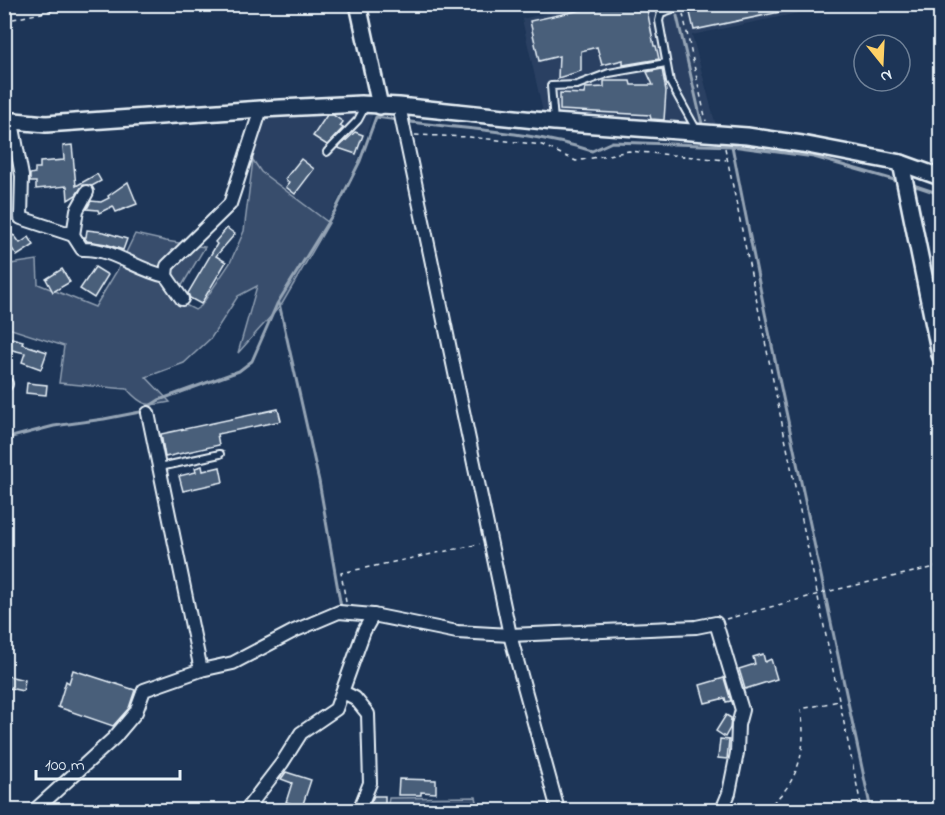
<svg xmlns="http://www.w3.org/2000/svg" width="945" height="815" viewBox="0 0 945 815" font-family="'Indie Flower',sans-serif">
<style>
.built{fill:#2a4162}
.green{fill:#374d6c;stroke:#909fb2;stroke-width:1.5}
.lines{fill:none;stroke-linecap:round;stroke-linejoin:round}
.stream{stroke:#95a4b5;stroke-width:3}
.building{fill:#495e7a;stroke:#e8f1f8;stroke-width:1.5}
.service-casing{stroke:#e8f1f8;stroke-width:10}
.minor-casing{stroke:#e8f1f8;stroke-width:16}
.tertiary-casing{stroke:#e8f1f8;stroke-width:20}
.path{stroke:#e8f1f8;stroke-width:1.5;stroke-dasharray:4.5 4.5;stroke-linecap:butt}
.service{stroke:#1d3557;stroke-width:6}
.minor{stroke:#1d3557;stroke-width:12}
.tertiary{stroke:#1d3557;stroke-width:15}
</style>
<rect width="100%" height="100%" fill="#1d3557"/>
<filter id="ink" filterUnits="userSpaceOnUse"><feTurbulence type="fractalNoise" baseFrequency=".0167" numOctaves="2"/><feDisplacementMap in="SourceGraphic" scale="12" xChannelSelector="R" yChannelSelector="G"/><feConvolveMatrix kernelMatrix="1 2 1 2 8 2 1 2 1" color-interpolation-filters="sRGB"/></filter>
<g filter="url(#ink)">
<!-- built -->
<g class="built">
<path d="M586,4L836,5L692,35L716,126L543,112L522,19Z"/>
<path d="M373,113L355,167L327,220L261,172L253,160L265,114Z"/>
</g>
<!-- green -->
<g class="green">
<path d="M253,160L261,172L329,223L282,304L238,353L257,286L238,296L211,338L184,363L146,377L170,402C148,407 142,406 127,389L59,383L64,346L5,327L4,265L37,260L38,284L95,307L118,269L135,234L166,241L205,247L174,299L195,310L201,306L230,263L244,231Z"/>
<path d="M476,797L479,810H387L389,798Z"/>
</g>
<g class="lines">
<!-- stream -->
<g class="stream">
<path d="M677,16L702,124"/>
<path d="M404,121C467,130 531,131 592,151L612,142L732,146L814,157L898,181"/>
<path d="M732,146L765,313L871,810"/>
<path d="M910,184L940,194"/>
<path d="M279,303L319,481L341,607"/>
<path d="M4,439L54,426L104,419L140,412L159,400L239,371L252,361L277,304L336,209L360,161L376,117L398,120"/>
</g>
</g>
<!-- building -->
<g class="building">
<path d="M609,4H646L654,46H656L659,59L623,65V60L602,65L597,47L581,51V71L558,78L559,56L539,61L530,21Z"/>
<path d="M688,4H798L799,8L694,30Z"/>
<path d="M662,69L666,91L664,120L651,119L650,115L560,110V93L584,94L585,88L604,87V81H630L631,85H653L647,72Z"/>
<path d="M327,115H333L343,122L340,126L343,128L327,145L313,136Z"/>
<path d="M355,132L363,135L356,154L338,148Z"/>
<path d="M72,145L76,186L97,174L101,181L92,186L83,185L76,195L68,200L67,186L36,189V182H30V174L35,173V168H40V162L64,160L63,146Z"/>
<path d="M301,159L314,169L295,194L286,187L289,183L285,179Z"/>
<path d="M128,182L137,204L116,212L113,206L99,213L98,210L87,209L91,201L101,202L109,198L108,196Z"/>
<path d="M227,228L235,234L216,256L226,262L201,304L190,298L188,293L217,244L215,242Z"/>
<path d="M87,230L104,232L127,239L123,250L106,244L87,241L84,237H86Z"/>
<path d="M14,235L20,243L29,237L34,245L17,256L6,240Z"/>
<path d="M95,267L108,275L94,298L80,289Z"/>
<path d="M62,269L70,282L53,292L46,279Z"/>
<path d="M4,336L23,341L22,344L47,352L41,369L22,362L25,353L4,348Z"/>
<path d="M27,383L47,385L46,395L26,393Z"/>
<path d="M278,409L281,421L217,434L219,445L165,457L161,434Z"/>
<path d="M202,466L203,471L220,467L223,482L183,491L179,476L196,472L195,468Z"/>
<path d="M763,654L765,662L771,659L777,679L745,689L739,669L755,664L753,657Z"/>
<path d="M73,670L135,690L129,708L113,726L58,707L66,681L69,683Z"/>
<path d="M4,675L25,680L23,691L4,687Z"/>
<path d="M724,678L731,701L726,702L725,698L705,703L700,685Z"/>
<path d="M726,715L731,718L730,728L725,737L716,731Z"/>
<path d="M720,739L729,740L727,759L718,758Z"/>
<path d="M286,772L311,780L302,807L286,802L292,783L281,779Z"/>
<path d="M399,779L436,780V793L421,792V795H398Z"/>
<path d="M374,796H385V810H371L370,804Z"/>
</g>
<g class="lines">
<!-- service casing -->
<g class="service-casing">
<g id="service">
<path d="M681,6L661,13L659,21L670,82L696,129"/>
<path d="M554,121L551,86L577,85L609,73L666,63"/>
<path d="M327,152L358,120L366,105"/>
<path d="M160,467L220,454"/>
</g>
</g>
<!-- minor casing -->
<g class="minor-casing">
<g id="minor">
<path d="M399,106L510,635L558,810"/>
<path d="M12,122L22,176L21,218L73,235L77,210L87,192"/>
<path d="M73,235L82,249C113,248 136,270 166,276L182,299"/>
<path d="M166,276L167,266L230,204L261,109"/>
<path d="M4,384H6"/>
<path d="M148,413L201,670"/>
<path d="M343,692L355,698L368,714L370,783L362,803L363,810"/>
<path d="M35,810L114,738L136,712L144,690L201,670L233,663L294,631L339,612L373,615"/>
<path d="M246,810L282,763L301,733L336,709L364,631L373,615L457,632L510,635L696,627L716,623L742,710L738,725L737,753L729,793L722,810"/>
</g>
</g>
<!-- tertiary casing -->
<g class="tertiary-casing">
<g id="tertiary">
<path d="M358,4L380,106"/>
<path d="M4,120L46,124L261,109L361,104L399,106L554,122L747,136L802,144L901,163L940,177"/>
<path d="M901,163L940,355"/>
</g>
</g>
<!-- path -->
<g class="path">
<path d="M683,14L706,121"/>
<path d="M4,21L83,4"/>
<path d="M415,135L470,137L542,145L576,161L629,151L726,160"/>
<path d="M725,148L862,810"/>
<path d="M346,602L341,573L480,544"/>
<path d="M726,619L830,591L940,566"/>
<path d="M766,810C773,802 782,795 788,786C804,761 805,737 801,709L839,701"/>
</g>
<!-- service -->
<use href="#service" class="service"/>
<!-- minor -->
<use href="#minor" class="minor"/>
<!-- tertiary -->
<use href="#tertiary" class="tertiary"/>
</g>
</g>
<!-- margin -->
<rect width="945" height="815" fill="none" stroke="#1d3557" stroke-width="24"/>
<rect x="12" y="12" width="921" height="791" fill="none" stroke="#e8f1f8" stroke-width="2" filter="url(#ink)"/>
<!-- north arrow -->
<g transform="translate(882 63) rotate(162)"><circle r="28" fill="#1d3557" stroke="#6e8097" stroke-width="1.5"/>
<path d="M0-4.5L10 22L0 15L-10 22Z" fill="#ffd166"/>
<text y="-9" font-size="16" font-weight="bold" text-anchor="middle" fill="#e8f1f8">N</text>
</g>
<!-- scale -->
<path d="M36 770v9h144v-9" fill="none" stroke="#e8f1f8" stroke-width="3"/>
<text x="45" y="770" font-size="18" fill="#e8f1f8" stroke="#1d3557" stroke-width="4.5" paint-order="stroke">100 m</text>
</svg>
